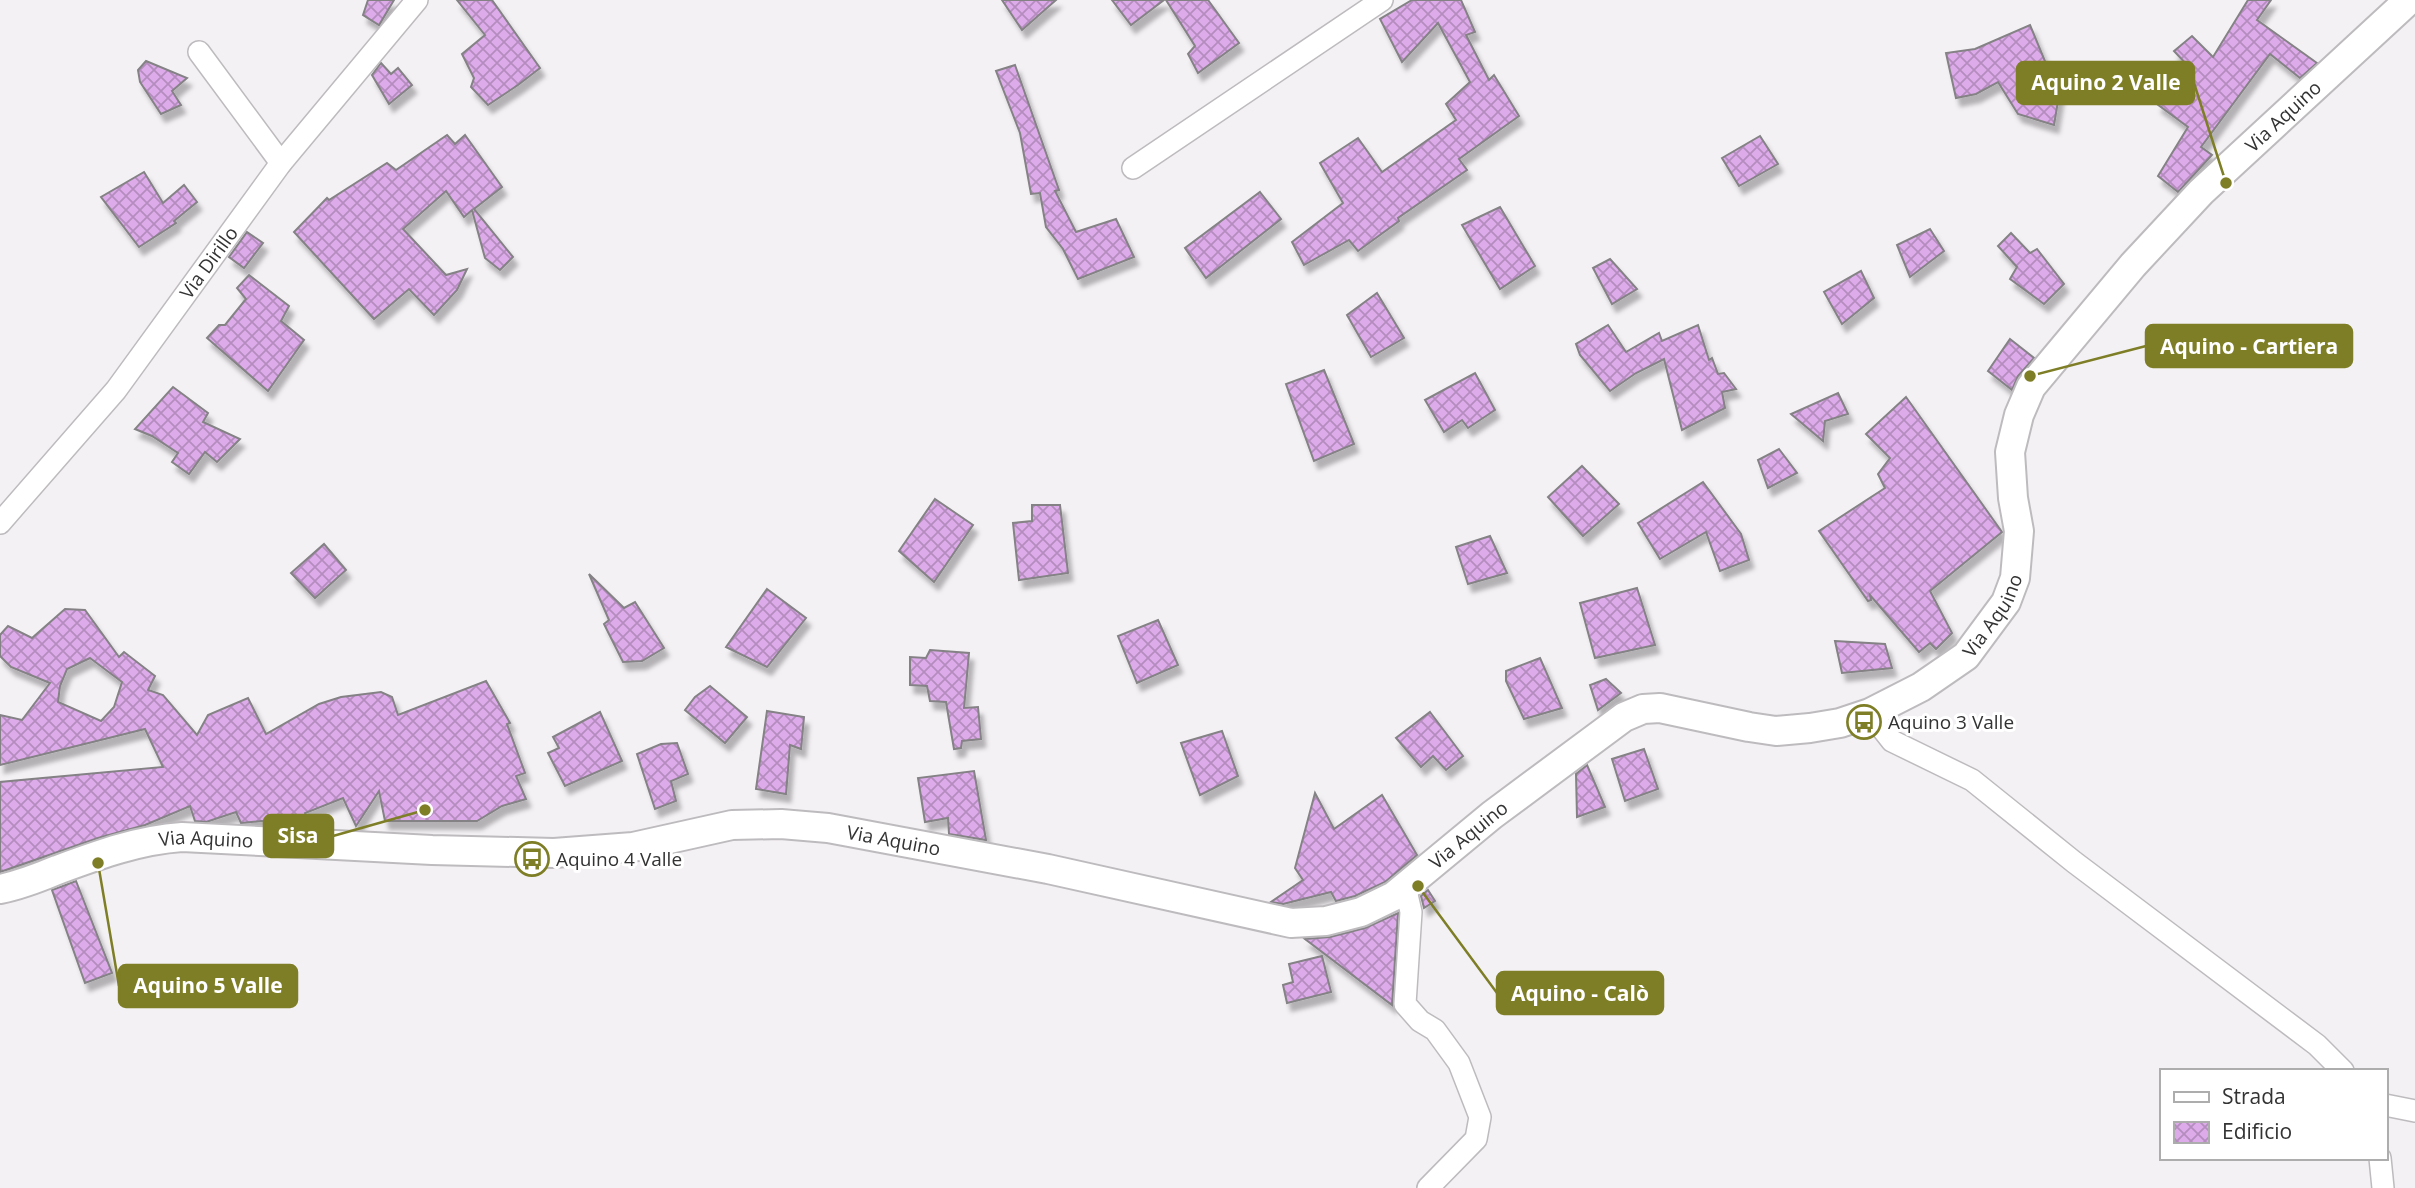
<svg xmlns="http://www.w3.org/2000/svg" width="2415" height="1188" viewBox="0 0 2415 1188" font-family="'Open Sans',sans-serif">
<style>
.building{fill:url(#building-cross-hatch);stroke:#848285;stroke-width:2;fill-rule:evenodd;filter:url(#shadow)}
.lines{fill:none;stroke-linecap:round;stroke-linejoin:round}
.minor-casing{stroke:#bebbbe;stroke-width:24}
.tertiary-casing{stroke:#bebbbe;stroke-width:32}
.minor{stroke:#fff;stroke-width:21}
.tertiary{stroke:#fff;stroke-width:28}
.labels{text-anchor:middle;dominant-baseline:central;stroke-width:6;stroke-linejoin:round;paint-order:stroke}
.street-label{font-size:19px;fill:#343334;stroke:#fff}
.poi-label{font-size:19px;fill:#343334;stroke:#fff;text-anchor:start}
.leader{fill:none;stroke:#7e7e26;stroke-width:2.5}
.callout-dot{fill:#7e7e26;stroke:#fff;stroke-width:2.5}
.callout{fill:#7e7e26;stroke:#7e7e26;stroke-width:2.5}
.callout-label{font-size:21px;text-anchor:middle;font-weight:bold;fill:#fff}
</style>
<defs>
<pattern id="building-cross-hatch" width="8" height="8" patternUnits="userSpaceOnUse" patternTransform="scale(1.75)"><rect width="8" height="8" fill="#ddabea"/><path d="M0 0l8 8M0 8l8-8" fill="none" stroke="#b48cbe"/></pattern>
<filter id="shadow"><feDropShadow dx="4.5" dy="8" stdDeviation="2" flood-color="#0004"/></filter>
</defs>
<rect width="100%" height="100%" fill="#f4f1f4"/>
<!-- building -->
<g class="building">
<path d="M368,0H394L379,25L363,15Z"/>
<path d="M457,0H492L540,68L518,85L488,105L471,87L474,78L462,54L485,35Z"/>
<path d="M1002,0H1056L1022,30Z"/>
<path d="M1112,0H1164L1131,25Z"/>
<path d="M1166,0H1208L1239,43L1198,73L1188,54L1195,46Z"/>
<path d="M1412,0H1461L1475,32L1466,35L1489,80L1494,75L1519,116L1459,159L1467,170L1398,218L1399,221L1358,251L1349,240L1304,265L1292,242L1343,203L1320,163L1358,138L1382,172L1456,120L1446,104L1470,82L1438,23L1402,62L1380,19Z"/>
<path d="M2248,0H2271L2257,20L2317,63L2300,78L2270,54L2201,147L2212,155L2178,192L2158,176L2188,127L2157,104L2190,68L2174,51L2192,36L2213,57Z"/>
<path d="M2030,25L2059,95L2054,125L2018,114L1998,82L1976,94L1956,98L1946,53L1975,49Z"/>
<path d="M146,61L187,78L172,91L181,105L161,114L140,82L138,70Z"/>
<path d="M381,63L391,74L398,68L412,85L389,104L372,75Z"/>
<path d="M1015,65L1059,190L1055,191L1076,232L1116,219L1134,257L1078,279L1063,249L1046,227L1040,193L1031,194L1020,133L996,71Z"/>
<path d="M447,135L455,144L465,135L502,187L474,209L513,257L500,270L485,258L472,210L464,217L446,191L403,229L446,275L467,269L457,290L434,315L409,289L374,319L294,232L327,198L329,200L387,163L396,170Z"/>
<path d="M1760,136L1778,164L1739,186L1722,158Z"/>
<path d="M144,172L163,203L184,185L197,202L174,221L176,223L139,247L101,197Z"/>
<path d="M1260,192L1281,219L1206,278L1185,248Z"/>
<path d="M1500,207L1535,266L1500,289L1462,225Z"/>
<path d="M1930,229L1944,251L1910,277L1897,245Z"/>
<path d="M247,232L263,243L244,268L229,257Z"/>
<path d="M2011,233L2030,253L2037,249L2064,284L2044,304L2010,279L2017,267L1998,246Z"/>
<path d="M1610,259L1637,289L1612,304L1593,268Z"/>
<path d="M1861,271L1874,298L1842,324L1824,292Z"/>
<path d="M249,275L289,306L281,321L304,340L268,391L207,338L219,325H225L246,299L237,288Z"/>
<path d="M1377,293L1404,338L1371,357L1347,315Z"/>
<path d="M1608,325L1626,352L1659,333L1662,341L1698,325L1709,360L1712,358L1718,374L1724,373L1736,389L1722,392L1725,408L1682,430L1664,359L1636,373L1610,391L1580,355L1576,344Z"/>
<path d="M2010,339L2034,358L2018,376L2012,390L1988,371Z"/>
<path d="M1324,370L1354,444L1314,461L1286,384Z"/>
<path d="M1475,373L1495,410L1468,428L1462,420L1444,432L1425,400Z"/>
<path d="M173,387L208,413L203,422L240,439L217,462L205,452L189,474L172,462L178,453L152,436L135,429Z"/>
<path d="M1838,393L1848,414L1825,421L1823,441L1791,414Z"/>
<path d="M1906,397L2002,532L1930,591L1952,633L1936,649L1930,643L1919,652L1870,595L1871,600L1868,601L1819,531L1885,488L1878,474L1890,458L1866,434Z"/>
<path d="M1779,449L1797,473L1768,488L1758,460Z"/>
<path d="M1582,466L1619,504L1583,536L1548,497Z"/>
<path d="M1703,482L1741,534L1749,560L1720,571L1706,532L1660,559L1638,523Z"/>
<path d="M935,499L973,525L934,582L899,551Z"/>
<path d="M1032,505H1060L1068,573L1019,580L1013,523L1032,521Z"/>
<path d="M1490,536L1507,573L1468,584L1456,547Z"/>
<path d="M324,544L346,570L315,598L291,573Z"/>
<path d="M589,574L624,608L635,602L664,648L642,661L623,662L604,624L609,620Z"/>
<path d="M1637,588L1655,645L1595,658L1580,603Z"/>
<path d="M767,589L806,618L767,667L726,647Z"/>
<path d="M65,609L85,610L119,657L124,652L155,676L148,690L163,695L197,735L208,715L248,698L266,734L319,704L341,697L381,692L392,697L398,715L486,681L510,723L507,724L525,773L516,776L526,799L502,806L477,821H385L379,791L356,826L343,798L305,813L308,827L262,821L241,823L236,812L206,822L195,821L190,806L145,825L98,838L0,872V782L163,767L145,729L0,765V715L22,720L50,683L11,667L0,656V635L8,626L32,638ZM90,658L122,682L114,707L101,721L58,702L60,686L67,669Z"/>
<path d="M1158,620L1178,665L1137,683L1118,636Z"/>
<path d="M1835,641L1885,644L1892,668L1842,673Z"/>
<path d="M930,650L969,653L964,708L978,707L981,739L962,741L961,748L954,749L946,702L930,701L927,686L910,685V657L926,658Z"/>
<path d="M1540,658L1562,708L1524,719L1506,681V671Z"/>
<path d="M1606,679L1621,693L1598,710L1590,685Z"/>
<path d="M710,686L747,717L725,743L685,710L695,697Z"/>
<path d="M767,711L804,717L801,749L790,745L786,794L756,789Z"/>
<path d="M600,712L622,761L565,786L548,753L559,748L553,737Z"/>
<path d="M1430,712L1463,756L1446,770L1433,756L1421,767L1396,738Z"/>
<path d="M1222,731L1238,776L1200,795L1181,743Z"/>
<path d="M677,743L688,774L671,781L676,801L655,809L637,754L661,744Z"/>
<path d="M1644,749L1658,789L1625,801L1612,759Z"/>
<path d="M1587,765L1605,807L1577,817L1576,774Z"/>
<path d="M974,771L986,840L949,834L948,818L925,822L918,778Z"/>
<path d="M1315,793L1334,829L1382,795L1417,855L1385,882L1355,896L1336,901L1331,892L1283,904L1271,902L1303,880L1295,868Z"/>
<path d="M76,881L112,973L85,983L52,890Z"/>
<path d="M1428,890L1435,901L1424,908L1421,896Z"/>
<path d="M1398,913L1392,1005L1305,939L1330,937L1365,928Z"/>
<path d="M1322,956L1331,992L1287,1003L1283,985L1293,982L1289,964Z"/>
</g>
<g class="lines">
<!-- minor casing -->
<g class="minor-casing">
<g id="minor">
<path d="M199,52L281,163"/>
<path d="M1133,168L1382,0"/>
<path id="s1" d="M0,523L116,390L281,163L417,0"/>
<path d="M1870,713L1892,741L1972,780L2074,862L2317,1045L2343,1071"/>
<path d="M1405,886L1411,912L1405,1004L1420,1021L1435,1030L1459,1063L1480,1117L1476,1139L1428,1188"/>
<path d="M2385,1105L2415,1111"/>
<path d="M2380,1158L2383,1188"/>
</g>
</g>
<!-- tertiary casing -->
<g class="tertiary-casing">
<g id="tertiary">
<path id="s2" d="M0,889C20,885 38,878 57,870C98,855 138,840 182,837L432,850L554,853L633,847L732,825L781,824L828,828L1048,869L1291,923L1326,921L1361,912L1394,896L1492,815L1624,717L1643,709L1660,708L1749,727L1776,731L1810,728L1840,723L1870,713L1921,687L1966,656L2006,602L2015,578L2019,531L2013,498L2010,452L2019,415L2031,387L2133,265L2201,192L2409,0"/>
</g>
</g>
<!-- minor -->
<use href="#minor" class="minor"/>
<!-- tertiary -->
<use href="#tertiary" class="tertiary"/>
</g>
<!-- icons -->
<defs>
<g id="bus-ring" transform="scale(1.75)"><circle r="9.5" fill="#fff" stroke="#7e7e26" stroke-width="1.5"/><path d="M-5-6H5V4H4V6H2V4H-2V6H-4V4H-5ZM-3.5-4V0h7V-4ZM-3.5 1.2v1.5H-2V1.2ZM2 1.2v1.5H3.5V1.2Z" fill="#7e7e26"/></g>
</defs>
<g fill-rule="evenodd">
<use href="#bus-ring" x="1864" y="722"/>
<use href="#bus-ring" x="532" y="859"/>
</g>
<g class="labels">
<!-- street labels -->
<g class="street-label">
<text stroke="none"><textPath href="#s2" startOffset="2734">Via Aquino</textPath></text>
<text stroke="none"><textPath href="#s1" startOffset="334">Via Dirillo</textPath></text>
<text stroke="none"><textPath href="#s2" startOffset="2124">Via Aquino</textPath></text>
<text stroke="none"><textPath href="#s2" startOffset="1516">Via Aquino</textPath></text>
<text stroke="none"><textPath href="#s2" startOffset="906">Via Aquino</textPath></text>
<text stroke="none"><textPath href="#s2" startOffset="214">Via Aquino</textPath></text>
</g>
<!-- poi labels -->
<g class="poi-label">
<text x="1888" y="722">Aquino 3 Valle</text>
<text x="556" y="859">Aquino 4 Valle</text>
</g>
</g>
<!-- callouts -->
<path class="leader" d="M2226 183L2194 83M2030 376L2146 346M425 810L333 836M98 863L119 986M1418 886L1497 993"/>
<g class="callout-dot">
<circle cx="2226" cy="183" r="7"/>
<circle cx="2030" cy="376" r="7"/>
<circle cx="425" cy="810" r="7"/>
<circle cx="98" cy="863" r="7"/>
<circle cx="1418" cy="886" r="7"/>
</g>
<g class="callout">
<rect x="2017" y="62" width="177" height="42" rx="7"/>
<rect x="2146" y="325" width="206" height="42" rx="7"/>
<rect x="264" y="815" width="69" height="42" rx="7"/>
<rect x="119" y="965" width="178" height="42" rx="7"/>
<rect x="1497" y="972" width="166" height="42" rx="7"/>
</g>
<g class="callout-label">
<text x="2106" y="90">Aquino 2 Valle</text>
<text x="2249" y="354">Aquino - Cartiera</text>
<text x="298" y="843">Sisa</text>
<text x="208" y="993">Aquino 5 Valle</text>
<text x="1580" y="1001">Aquino - Calò</text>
</g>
<!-- legend -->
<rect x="2160" y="1069" width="228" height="91" fill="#ffffff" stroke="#aeadae" stroke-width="2"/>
<rect x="2174" y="1092" width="35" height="10" fill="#ffffff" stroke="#aeadae" stroke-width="2"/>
<text x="2222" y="1104" font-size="21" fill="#343334">Strada</text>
<rect x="2174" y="1122" width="35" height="21" fill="url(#building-cross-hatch)" stroke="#aeadae" stroke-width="2"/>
<text x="2222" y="1139" font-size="21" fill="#343334">Edificio</text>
</svg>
